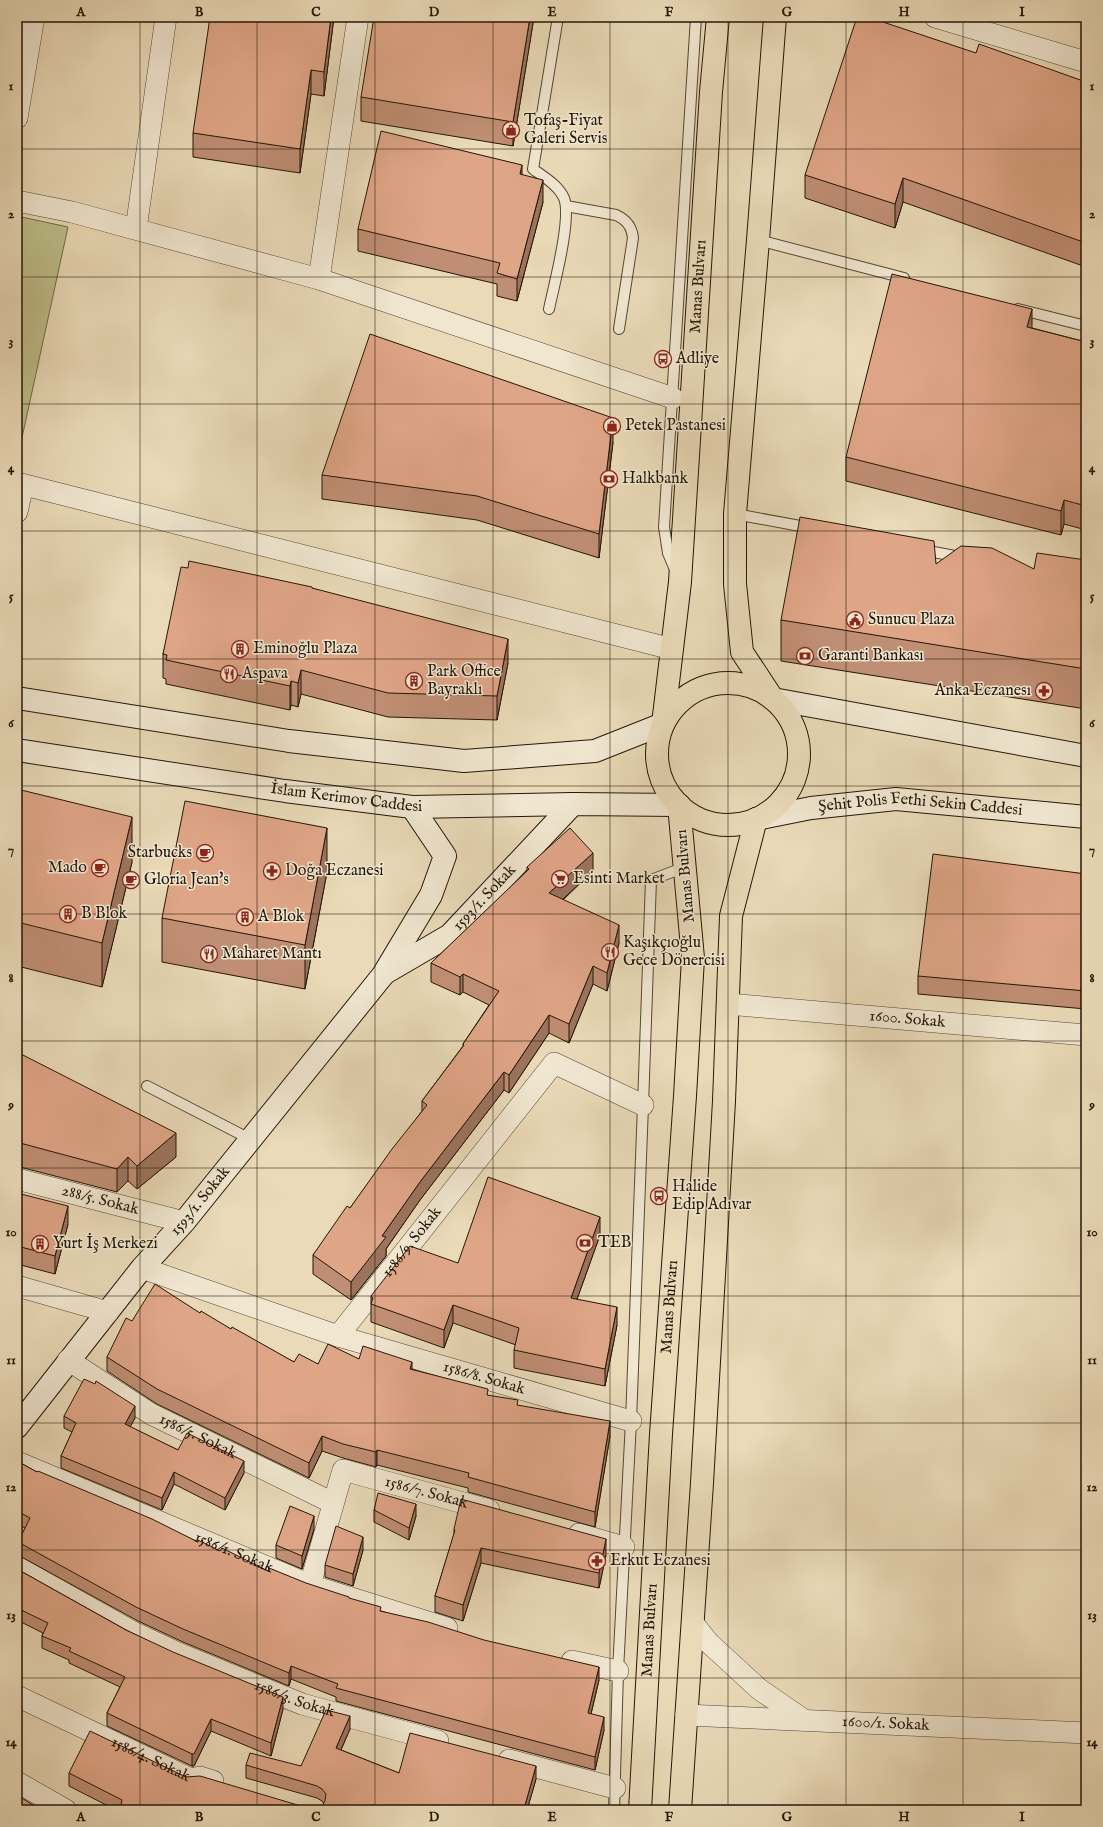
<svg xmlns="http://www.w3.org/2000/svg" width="1103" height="1827" viewBox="0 0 1103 1827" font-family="'IM FELL English',serif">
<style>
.green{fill:#bcbe8b;stroke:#706a49}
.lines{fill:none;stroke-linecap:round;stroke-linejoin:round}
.lane-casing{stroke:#554733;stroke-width:12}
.street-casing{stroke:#554733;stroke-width:22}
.secondary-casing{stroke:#231607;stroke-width:24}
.primary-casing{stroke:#231607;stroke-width:24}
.lane{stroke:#f1e7d1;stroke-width:10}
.street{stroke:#f1e7d1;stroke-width:21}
.secondary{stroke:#f1e7d1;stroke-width:22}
.primary{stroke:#eadab8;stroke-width:22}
.wall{fill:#c08e74;stroke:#231607}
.shaded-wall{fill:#9c745e;stroke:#231607}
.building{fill:#dfa587;stroke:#231607}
.grid{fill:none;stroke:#231607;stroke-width:1;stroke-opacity:0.55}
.labels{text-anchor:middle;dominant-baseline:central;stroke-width:3;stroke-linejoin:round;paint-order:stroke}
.poi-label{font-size:16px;fill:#231607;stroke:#f1e7d1;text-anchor:start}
.street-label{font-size:16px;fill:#231607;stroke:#f1e7d1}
.neatline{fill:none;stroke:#231607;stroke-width:1.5}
.grid-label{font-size:13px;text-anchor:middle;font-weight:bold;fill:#231607}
</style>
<rect width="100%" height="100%" fill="#eadab8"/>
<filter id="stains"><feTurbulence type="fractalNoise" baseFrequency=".005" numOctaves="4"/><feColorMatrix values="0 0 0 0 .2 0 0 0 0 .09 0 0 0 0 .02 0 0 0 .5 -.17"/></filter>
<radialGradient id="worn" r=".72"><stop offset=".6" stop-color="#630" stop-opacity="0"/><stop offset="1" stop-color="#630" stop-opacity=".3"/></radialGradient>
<!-- green -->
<g class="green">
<path d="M1064,17H1086V23Z"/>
<path d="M17,216L68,227L18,456H17Z"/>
</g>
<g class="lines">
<!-- lane casing -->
<g class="lane-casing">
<g id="lane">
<path d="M566,206L616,215C627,220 632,227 633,238L619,329"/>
<path d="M758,240L904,278"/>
<path d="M549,309C554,285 572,218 564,198C558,185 544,177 533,169L558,17"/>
<path d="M1018,309L1086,326"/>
<path d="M735,514L811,528"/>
<path d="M923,550L960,557"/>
<path d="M676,572L668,553L664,527L696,17"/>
<path d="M147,1086L250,1139"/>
<path d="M614,1810L618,1671L631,1421L643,1105L651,880L685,867"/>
</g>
</g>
<!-- street casing -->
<g class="street-casing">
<g id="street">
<path d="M935,17L1086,62"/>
<path d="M17,118L34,17"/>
<path d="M17,201L72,212L319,279L673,398"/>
<path d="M136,229L166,17"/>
<path d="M319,279L358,17"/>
<path d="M17,483L672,649"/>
<path d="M17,512L23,485"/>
<path id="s1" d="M728,1004L1086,1035"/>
<path id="s2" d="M17,1179L184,1222"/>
<path id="s3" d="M142,1268L338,1336L554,1063L643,1105"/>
<path d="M17,1286L108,1312"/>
<path id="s4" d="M338,1336L631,1421"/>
<path id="s5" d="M68,1360L151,1414L333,1503"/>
<path id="s6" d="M17,1462L310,1585L447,1628"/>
<path d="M579,1534L624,1547"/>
<path id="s7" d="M17,1567L131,1631L178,1653L302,1704L438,1741"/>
<path id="s8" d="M310,1585L343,1470L489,1510"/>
<path d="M693,1623L709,1643L759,1689L804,1720"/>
<path d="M572,1661L618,1671"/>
<path id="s9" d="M17,1696L191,1779L200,1777L213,1781"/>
<path id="s10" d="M686,1715L1086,1733"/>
<path d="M509,1760L615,1788"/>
<path d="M17,1782L66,1810"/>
</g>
</g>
<!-- secondary casing -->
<g class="secondary-casing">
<g id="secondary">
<path d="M17,698L289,741L464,761L595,751L663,724"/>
<path d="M773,699L1086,756"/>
<path id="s11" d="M17,750L285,791L412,807L573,804L679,805"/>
<path id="s12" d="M756,819L811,808L896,799L1086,817"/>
<path id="s13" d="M385,973L450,935L573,804"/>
<path id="s14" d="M17,1427L142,1268L184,1222L383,975L431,895L445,856L412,807"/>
</g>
</g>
<!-- primary casing -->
<g class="primary-casing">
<g id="primary">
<circle cx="728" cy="754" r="71"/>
<path d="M773,699L742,652L735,584V514L758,240L775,17"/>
<path id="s15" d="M663,724L680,582L711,92L718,17"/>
<path id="s16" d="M640,1810L661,1434L685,1096L693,958L679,805"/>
<path d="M680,1810L702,1483L724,1101L731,916L756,819"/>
</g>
</g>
<!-- lane -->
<use href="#lane" class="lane"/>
<!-- street -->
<use href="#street" class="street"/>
<!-- secondary -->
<use href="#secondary" class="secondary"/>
<!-- primary -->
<use href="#primary" class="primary"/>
</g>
<!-- wall -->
<g class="wall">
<path d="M334,17L324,96L311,94L300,173L193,157V133Z"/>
<path d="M534,17L513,146L361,121V97Z"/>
<path d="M976,53L1086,82V267L903,202L895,228L805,198V175Z"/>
<path d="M522,175L543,202L517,301L497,296V284L358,251V229Z"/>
<path d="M1032,328L1086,342V530L1064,524L1061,535L846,481V457Z"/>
<path d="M613,442L599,558L477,520L322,499V475Z"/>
<path d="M1086,560V709L781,661V620L936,564L1034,569Z"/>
<path d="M188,568L312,588L508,663L497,720L388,717L301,694L298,707L291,705L290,710L166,684V679L163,678V654Z"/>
<path d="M17,789L132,862L102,987L17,966Z"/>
<path d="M527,867L593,871L563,900L619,943L607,991L593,984L569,1043L549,1033L509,1093L504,1090L420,1200L386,1249V1256L351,1300L313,1274V1255L350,1208L422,1111V1101L463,1046V1044L489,1005L463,992L460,995L431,982V963L527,872Z"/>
<path d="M327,872L305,989L162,962V918Z"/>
<path d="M1086,874V1009L918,994V976Z"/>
<path d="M17,1052L176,1157L137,1189L128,1181L117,1192L20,1167L17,1168Z"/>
<path d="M17,1193L68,1224L55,1274L17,1264Z"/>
<path d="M600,1235L577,1299L617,1325L605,1386L514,1368V1350L516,1345L453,1323L444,1348L371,1322V1296L458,1263Z"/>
<path d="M200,1313L294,1362L318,1364L359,1359L412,1369L518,1406L610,1436L595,1527L468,1492V1488L377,1465L376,1467L343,1458L322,1451L309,1478L157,1404L107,1371V1357L132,1321Z"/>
<path d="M64,1416L135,1418L130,1427L178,1450L244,1473L225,1510L174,1484L162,1510L61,1468V1456L72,1432L64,1428Z"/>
<path d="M17,1461L37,1472L198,1542L268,1571L349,1599L381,1611L599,1680L591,1714L604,1730L595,1770L336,1701V1697L291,1679L289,1686L183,1642L136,1620L18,1555V1542L25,1528L17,1524Z"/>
<path d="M374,1510L416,1516L409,1540L374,1522Z"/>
<path d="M314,1529L302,1569L276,1558V1545Z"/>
<path d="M454,1529L606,1555L599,1588L481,1563L463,1621L435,1612V1596L454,1534Z"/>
<path d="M363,1550L353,1586L325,1577V1565Z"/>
<path d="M17,1569L126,1630L283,1709L271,1756L211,1731L194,1766H192L107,1726V1713L120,1687L69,1663V1660L42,1648V1636L43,1633L17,1620Z"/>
<path d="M350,1729L341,1750L399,1773L536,1779L527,1810H528H116L69,1786V1773L186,1777L311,1809H317L322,1806L324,1804L322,1801L317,1798L246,1778V1765L301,1766Z"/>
</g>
<!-- shaded-wall -->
<g class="shaded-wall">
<path d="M17,17H20L17,37Z"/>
<path d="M331,17H334L324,96V72Z"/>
<path d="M530,17H534L513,146V122Z"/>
<path d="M311,70V94L300,173V149Z"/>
<path d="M522,165V188L520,174Z"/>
<path d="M903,178V202L895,228V204Z"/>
<path d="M543,180V202L517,301V279Z"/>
<path d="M1032,309V333L1027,327Z"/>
<path d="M613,418V442L599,558V534Z"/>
<path d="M1064,500V524L1061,535V511Z"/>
<path d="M508,639V663L497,720V696Z"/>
<path d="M301,670V694L298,707V683Z"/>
<path d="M291,681V705L290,710V686Z"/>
<path d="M132,817V862L102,987V943Z"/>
<path d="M327,828V872L305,989V945Z"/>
<path d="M593,853V871L549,912V893Z"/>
<path d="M619,925V943L607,991V973Z"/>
<path d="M593,966V984L569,1043V1024Z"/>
<path d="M463,974V992L460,995V977Z"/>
<path d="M549,1015V1033L509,1093V1075Z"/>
<path d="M504,1072V1090L420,1200L386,1249V1256L351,1300V1282L382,1236L420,1182Z"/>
<path d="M176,1133V1157L137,1189V1166Z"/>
<path d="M20,1143V1167L17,1168V1144Z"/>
<path d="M128,1157V1181L117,1192V1169Z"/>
<path d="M68,1206V1224L55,1274V1256Z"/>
<path d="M600,1217V1235L571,1316V1298Z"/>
<path d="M453,1305V1323L444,1348V1330Z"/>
<path d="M617,1307V1325L605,1386V1369Z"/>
<path d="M412,1362V1377L410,1369Z"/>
<path d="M135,1406V1418L125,1436V1424Z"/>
<path d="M610,1421V1436L595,1527V1512Z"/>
<path d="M322,1436V1451L309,1478V1463Z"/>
<path d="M377,1450V1465L376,1467V1452Z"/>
<path d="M244,1461V1473L225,1510V1498Z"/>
<path d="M174,1472V1484L162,1510V1498Z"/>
<path d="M416,1504V1516L409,1540V1528Z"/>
<path d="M314,1516V1529L302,1569V1556Z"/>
<path d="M363,1537V1550L353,1586V1574Z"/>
<path d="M606,1539V1555L599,1588V1573Z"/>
<path d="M481,1548V1563L463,1621V1605Z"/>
<path d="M291,1666V1679L289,1686V1673Z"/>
<path d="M599,1667V1680L588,1726V1713Z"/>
<path d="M283,1697V1709L271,1756V1743Z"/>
<path d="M350,1716V1729L336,1761V1748Z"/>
<path d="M604,1717V1730L595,1770V1757Z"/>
<path d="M211,1719V1731L194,1766H192V1754Z"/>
<path d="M536,1766V1779L527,1810L524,1809Z"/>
</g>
<!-- building -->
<g class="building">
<path d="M210,17H331L324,72L311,70L300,149L193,133Z"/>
<path d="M374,17H530L513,122L361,97Z"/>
<path d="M857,17H868L976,53L979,44L1086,82V243L903,178L895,204L805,175Z"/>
<path d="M381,131L522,165L520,174L543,180L517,279L497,273L500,263L358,229Z"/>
<path d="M892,274L1032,309L1027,327L1086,342V506L1064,500L1061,511L846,457Z"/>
<path d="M370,334L613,418L599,534L477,496L322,475Z"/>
<path d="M800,517L934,541L936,564L961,546L992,548L1034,569L1037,553L1086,560V669L781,620Z"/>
<path d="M189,561L312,587V588L508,639L497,696L388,693L301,670L298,683L291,681L290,686L166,660L167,655L163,654L181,567L188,568Z"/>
<path d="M17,789L132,817L102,943L17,922Z"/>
<path d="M185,801L327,828L305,945L162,918Z"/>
<path d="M570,828L593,853L549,893L619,925L607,973L593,966L569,1024L549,1015L509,1075L504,1072L420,1182L382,1236L386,1237L351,1282L313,1255L347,1206L350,1208L392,1149L427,1105L422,1101L464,1045L463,1044L499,991L463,974L460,977L431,963L529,869L527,867Z"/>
<path d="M933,854L1086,874V991L918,976Z"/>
<path d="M17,1052L176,1133L137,1166L128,1157L117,1169L20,1143L17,1144Z"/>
<path d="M488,1177L600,1217L571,1298L617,1307L605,1369L514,1350L519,1328L453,1305L444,1330L371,1304L373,1298L371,1296L410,1246L458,1263Z"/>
<path d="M17,1193L68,1206L55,1256L17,1246Z"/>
<path d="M155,1284L200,1313L201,1311L231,1329L232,1327L294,1362L299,1354L318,1364L328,1344L359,1359L363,1346L412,1362L410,1369L488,1389L487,1395L518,1400L517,1405L610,1421L595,1512L468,1477L469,1473L377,1450L376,1452L343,1444L322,1436L309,1463L157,1389L107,1357L126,1318L132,1321Z"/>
<path d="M84,1379L95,1384L96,1381L135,1406L125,1424L178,1450L187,1433L244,1461L225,1498L174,1472L162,1498L61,1456L76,1423L64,1416Z"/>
<path d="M17,1461L37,1472L38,1471L152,1519L198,1542V1540L220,1551L222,1548L268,1571L269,1568L306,1583L349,1597V1598L381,1607L380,1611L428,1622L484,1640L599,1667L588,1713L604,1717L595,1757L336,1688L338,1684L291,1666L289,1673L183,1629L136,1607L18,1542L30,1518L17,1511Z"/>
<path d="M378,1493L416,1504L409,1528L374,1510Z"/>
<path d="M461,1499L606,1539L599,1573L481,1548L463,1605L435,1596L455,1530L454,1529Z"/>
<path d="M290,1506L314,1516L302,1556L276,1545Z"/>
<path d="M336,1526L363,1537L353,1574L325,1565Z"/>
<path d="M17,1569L126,1630L173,1652L283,1697L271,1743L211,1719L194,1754H192L107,1713L125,1677L69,1651L71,1648L42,1636L48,1623L17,1608Z"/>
<path d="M326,1710L350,1716L336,1748L399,1773L410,1733L536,1766L524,1809L528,1810H120L122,1800L69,1773L90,1731L186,1777L200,1776L311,1809H317L322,1806L325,1801L326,1794L322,1789L317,1786L246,1765L250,1753L301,1766Z"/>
<path d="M17,1795L41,1810H17Z"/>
</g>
<!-- grid -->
<path class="grid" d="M140,17V1810M257,17V1810M375,17V1810M493,17V1810M610,17V1810M728,17V1810M846,17V1810M963,17V1810M17,149H1086M17,277H1086M17,404H1086M17,531H1086M17,659H1086M17,786H1086M17,914H1086M17,1041H1086M17,1168H1086M17,1296H1086M17,1423H1086M17,1550H1086M17,1678H1086"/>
<!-- icons -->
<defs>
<g id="shop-ring" transform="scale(0.9)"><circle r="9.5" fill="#f1e7d1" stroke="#8f2418" stroke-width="1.5"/><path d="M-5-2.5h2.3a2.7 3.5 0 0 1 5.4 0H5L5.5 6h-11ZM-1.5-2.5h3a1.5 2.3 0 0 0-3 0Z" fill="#8f2418"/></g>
<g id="bus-ring" transform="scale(0.9)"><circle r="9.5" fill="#f1e7d1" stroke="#8f2418" stroke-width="1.5"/><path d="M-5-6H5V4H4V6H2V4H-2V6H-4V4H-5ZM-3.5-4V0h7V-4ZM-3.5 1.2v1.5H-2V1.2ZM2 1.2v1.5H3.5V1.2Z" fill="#8f2418"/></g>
<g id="bank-ring" transform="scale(0.9)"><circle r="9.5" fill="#f1e7d1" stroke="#8f2418" stroke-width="1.5"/><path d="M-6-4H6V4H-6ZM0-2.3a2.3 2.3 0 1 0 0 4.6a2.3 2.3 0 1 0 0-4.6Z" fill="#8f2418"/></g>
<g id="civic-ring" transform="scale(0.9)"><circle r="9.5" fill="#f1e7d1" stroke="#8f2418" stroke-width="1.5"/><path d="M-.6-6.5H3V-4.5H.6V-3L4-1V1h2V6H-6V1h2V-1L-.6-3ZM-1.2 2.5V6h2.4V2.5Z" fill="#8f2418"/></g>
<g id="building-ring" transform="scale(0.9)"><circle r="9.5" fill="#f1e7d1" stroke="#8f2418" stroke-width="1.5"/><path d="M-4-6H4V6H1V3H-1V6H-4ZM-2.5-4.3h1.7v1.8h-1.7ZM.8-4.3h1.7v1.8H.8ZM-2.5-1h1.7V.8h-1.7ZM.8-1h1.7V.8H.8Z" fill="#8f2418"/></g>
<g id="restaurant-ring" transform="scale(0.9)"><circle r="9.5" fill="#f1e7d1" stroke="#8f2418" stroke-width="1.5"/><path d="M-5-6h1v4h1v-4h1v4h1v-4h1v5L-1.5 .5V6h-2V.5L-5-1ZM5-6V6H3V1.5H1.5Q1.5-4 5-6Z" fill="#8f2418"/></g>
<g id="pharmacy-ring" transform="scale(0.9)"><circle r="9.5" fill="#f1e7d1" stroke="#8f2418" stroke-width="1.5"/><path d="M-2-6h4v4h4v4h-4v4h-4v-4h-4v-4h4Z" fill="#8f2418"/></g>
<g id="cafe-ring" transform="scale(0.9)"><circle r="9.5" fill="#f1e7d1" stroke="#8f2418" stroke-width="1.5"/><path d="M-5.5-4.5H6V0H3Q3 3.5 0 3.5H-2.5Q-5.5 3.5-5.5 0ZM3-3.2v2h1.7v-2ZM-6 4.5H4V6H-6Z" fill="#8f2418"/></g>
<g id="supermarket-ring" transform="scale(0.9)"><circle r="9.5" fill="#f1e7d1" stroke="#8f2418" stroke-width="1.5"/><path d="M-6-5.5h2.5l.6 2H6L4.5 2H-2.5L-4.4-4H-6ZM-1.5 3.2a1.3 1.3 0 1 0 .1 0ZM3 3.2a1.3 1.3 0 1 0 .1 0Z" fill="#8f2418"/></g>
</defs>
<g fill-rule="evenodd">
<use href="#shop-ring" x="511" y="130"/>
<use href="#bus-ring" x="663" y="359"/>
<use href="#shop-ring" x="612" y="426"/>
<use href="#bank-ring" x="609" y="479"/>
<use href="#civic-ring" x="855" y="620"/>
<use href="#building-ring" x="240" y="649"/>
<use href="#bank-ring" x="805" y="656"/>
<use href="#restaurant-ring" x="229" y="674"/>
<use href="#building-ring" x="414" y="681"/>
<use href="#pharmacy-ring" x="1044" y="691"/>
<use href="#cafe-ring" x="205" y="853"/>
<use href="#cafe-ring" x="100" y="868"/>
<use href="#pharmacy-ring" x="272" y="871"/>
<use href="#supermarket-ring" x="560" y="879"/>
<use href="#cafe-ring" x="131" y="880"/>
<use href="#building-ring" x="68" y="914"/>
<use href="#building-ring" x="245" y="917"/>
<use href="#restaurant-ring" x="610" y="952"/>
<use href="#restaurant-ring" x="209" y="954"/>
<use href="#bus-ring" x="659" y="1196"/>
<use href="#bank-ring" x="585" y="1243"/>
<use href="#building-ring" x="40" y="1244"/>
<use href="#pharmacy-ring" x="597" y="1561"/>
</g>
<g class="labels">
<!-- poi labels -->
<g class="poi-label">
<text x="524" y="121">Tofaş-Fiyat<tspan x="524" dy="18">Galeri Servis</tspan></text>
<text x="676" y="359">Adliye</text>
<text x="625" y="426">Petek Pastanesi</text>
<text x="622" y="479">Halkbank</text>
<text x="868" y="620">Sunucu Plaza</text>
<text x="253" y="649">Eminoğlu Plaza</text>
<text x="818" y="656">Garanti Bankası</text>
<text x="427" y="672">Park Office<tspan x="427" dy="18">Bayraklı</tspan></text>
<text x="242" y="674">Aspava</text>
<text x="1031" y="691" text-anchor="end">Anka Eczanesı</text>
<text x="192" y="853" text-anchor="end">Starbucks</text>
<text x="87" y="868" text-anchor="end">Mado</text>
<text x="285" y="871">Doğa Eczanesi</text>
<text x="573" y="879">Esinti Market</text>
<text x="144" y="880">Gloria Jean's</text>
<text x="81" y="914">B Blok</text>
<text x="258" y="917">A Blok</text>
<text x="623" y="943">Kaşıkçıoğlu<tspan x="623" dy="18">Gece Dönercisi</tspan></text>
<text x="222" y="954">Maharet Mantı</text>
<text x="672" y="1187">Halide<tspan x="672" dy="18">Edip Adıvar</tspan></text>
<text x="598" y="1243">TEB</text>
<text x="53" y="1244">Yurt İş Merkezi</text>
<text x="610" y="1561">Erkut Eczanesi</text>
</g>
<!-- street labels -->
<g class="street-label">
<text stroke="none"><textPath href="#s15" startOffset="439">Manas Bulvarı</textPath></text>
<text stroke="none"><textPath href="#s11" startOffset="333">İslam Kerimov Caddesi</textPath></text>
<text stroke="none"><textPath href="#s12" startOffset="166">Şehit Polis Fethi Sekin Caddesi</textPath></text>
<text transform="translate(686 876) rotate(-95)">Manas Bulvarı</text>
<text stroke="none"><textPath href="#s13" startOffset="126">1593/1. Sokak</textPath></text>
<text stroke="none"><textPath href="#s1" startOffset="180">1600. Sokak</textPath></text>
<text stroke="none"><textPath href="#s2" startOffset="86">288/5. Sokak</textPath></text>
<text stroke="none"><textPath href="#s14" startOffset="291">1593/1. Sokak</textPath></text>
<text stroke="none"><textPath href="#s3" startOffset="327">1586/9. Sokak</textPath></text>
<text stroke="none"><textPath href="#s16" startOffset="504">Manas Bulvarı</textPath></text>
<text stroke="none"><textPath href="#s4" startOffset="152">1586/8. Sokak</textPath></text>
<text stroke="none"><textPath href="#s5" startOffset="151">1586/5. Sokak</textPath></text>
<text stroke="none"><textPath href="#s8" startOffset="206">1586/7. Sokak</textPath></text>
<text stroke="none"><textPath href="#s6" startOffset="235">1586/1. Sokak</textPath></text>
<text stroke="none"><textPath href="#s16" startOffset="180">Manas Bulvarı</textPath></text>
<text stroke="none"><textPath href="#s7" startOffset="308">1586/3. Sokak</textPath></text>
<text stroke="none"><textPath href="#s10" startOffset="200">1600/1. Sokak</textPath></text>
<text stroke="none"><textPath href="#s9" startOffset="148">1586/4. Sokak</textPath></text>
</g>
</g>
<!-- margin -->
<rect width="1103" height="1827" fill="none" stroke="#eadab8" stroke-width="44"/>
<rect x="22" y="22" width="1059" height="1783" class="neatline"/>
<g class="grid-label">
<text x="81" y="16">A</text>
<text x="199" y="16">B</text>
<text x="316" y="16">C</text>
<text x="434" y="16">D</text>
<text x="552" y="16">E</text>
<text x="669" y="16">F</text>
<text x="787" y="16">G</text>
<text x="904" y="16">H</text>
<text x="1022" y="16">I</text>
<text x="11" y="90">1</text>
<text x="1092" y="90">1</text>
<text x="11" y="218">2</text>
<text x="1092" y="218">2</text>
<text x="11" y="345">3</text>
<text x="1092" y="345">3</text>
<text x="11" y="472">4</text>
<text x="1092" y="472">4</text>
<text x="11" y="600">5</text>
<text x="1092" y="600">5</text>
<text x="11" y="727">6</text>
<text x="1092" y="727">6</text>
<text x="11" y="854">7</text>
<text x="1092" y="854">7</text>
<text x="11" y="982">8</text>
<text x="1092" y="982">8</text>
<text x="11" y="1109">9</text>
<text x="1092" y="1109">9</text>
<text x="11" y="1236">10</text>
<text x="1092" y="1236">10</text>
<text x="11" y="1364">11</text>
<text x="1092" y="1364">11</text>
<text x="11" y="1491">12</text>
<text x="1092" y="1491">12</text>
<text x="11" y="1619">13</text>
<text x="1092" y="1619">13</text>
<text x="11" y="1746">14</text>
<text x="1092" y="1746">14</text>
<text x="81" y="1821">A</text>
<text x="199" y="1821">B</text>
<text x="316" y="1821">C</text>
<text x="434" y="1821">D</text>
<text x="552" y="1821">E</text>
<text x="669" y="1821">F</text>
<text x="787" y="1821">G</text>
<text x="904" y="1821">H</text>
<text x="1022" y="1821">I</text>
</g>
<rect width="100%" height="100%" filter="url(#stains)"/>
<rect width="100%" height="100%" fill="url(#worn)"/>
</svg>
